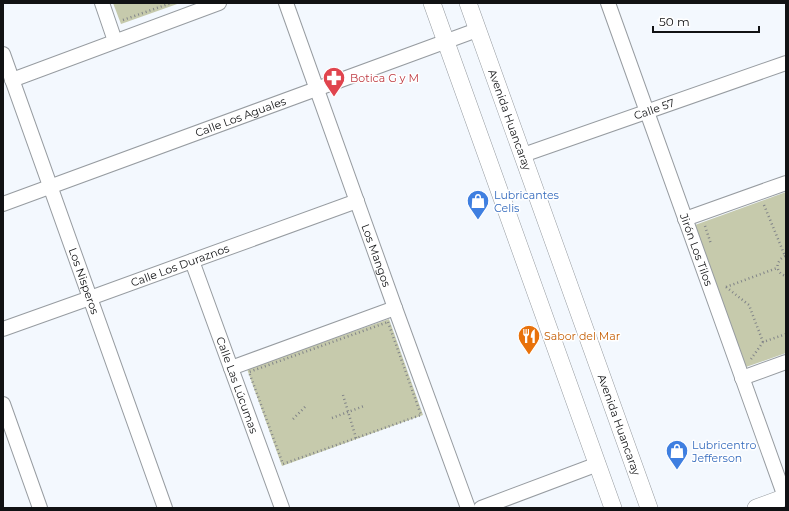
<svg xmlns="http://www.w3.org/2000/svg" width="789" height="511" viewBox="0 0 789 511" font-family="Montserrat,sans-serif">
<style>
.green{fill:#c6caac}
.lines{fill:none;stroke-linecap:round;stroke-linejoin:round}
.minor-casing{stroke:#979ca1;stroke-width:16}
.major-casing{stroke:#979ca1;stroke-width:18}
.path{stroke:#818488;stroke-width:2.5;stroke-dasharray:1 3;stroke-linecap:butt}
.minor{stroke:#fff;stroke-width:14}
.major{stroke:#fff;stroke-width:17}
.labels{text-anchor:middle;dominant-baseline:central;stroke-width:3;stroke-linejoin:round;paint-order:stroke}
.health-label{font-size:11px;fill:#be3a42;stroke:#fff;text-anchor:start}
.street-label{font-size:11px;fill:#111214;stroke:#fff}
.shop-label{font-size:11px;fill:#366cbe;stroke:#fff;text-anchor:start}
.food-label{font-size:11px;fill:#c56008;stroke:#fff;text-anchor:start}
</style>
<rect width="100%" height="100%" fill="#f3f8fe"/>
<!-- green -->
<g class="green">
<path d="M113,3H180L121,24Z"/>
<path d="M786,192V353L746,367L695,225Z"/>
<path d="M389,319L423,415L282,466L247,369Z"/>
</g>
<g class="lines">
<!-- minor casing -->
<g class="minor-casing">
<g id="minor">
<path d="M102,3L115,41"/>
<path id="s1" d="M286,3L395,308L468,508"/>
<path id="s2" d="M608,3L785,497"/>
<path id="s3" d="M3,54L165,508"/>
<path d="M12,80L219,3"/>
<path id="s4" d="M523,155L786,63"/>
<path id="s5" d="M3,204L477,30"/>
<path d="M685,219L786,183"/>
<path id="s6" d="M192,261L282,508"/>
<path id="s7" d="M3,329L90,298L357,201"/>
<path d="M231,368L395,308"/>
<path d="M742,378L786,362"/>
<path d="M3,404L40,508"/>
<path d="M481,508L598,464"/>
</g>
</g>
<!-- major casing -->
<g class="major-casing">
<g id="major">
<path d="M432,3L613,508"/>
<path id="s8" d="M468,3L649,508"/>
<path d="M756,508L786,497"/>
</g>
</g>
<!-- path -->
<g class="path">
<path d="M123,20L171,3"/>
<path d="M764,205L785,256"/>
<path d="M705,226L711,244"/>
<path d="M785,256C775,261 775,273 786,276"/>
<path d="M726,287L749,305L763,342"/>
<path d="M726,287L777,268"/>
<path d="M388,322L421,415L283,464L249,372Z"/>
<path d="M751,359L763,342L786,334"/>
<path d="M343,395L356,438"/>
<path d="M332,418L364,406"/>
<path d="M293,419L306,406"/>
</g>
<!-- minor -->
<use href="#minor" class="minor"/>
<!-- major -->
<use href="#major" class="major"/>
</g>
<!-- icons -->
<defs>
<g id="pharmacy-pin" transform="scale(1.15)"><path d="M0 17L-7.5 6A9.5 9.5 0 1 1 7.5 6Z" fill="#e0444e" stroke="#fff"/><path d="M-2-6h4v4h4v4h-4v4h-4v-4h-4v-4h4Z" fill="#fff"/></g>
<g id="shop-pin" transform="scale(1.15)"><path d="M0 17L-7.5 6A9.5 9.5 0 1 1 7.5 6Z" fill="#3f7fe0" stroke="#fff"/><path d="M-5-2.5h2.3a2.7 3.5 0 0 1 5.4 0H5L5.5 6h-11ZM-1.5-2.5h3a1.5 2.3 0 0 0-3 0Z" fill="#fff"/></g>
<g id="restaurant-pin" transform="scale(1.15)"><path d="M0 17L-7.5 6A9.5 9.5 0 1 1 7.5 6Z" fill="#e8710a" stroke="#fff"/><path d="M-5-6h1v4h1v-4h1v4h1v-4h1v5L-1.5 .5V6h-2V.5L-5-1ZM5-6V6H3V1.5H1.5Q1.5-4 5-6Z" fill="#fff"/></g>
</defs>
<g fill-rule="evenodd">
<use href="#pharmacy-pin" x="334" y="78"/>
<use href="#shop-pin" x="478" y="201"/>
<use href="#restaurant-pin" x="529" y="336"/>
<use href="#shop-pin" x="677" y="451"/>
</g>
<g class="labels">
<!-- health labels -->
<g class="health-label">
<text x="350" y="78">Botica G y M</text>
</g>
<!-- street labels -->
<g class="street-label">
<text stroke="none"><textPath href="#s4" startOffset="139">Calle 57</textPath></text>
<text stroke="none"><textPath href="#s5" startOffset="253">Calle Los Aguales</textPath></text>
<text stroke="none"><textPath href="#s8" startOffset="124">Avenida Huancaray</textPath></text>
<text stroke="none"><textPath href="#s2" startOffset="262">Jirón Los Tilos</textPath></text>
<text stroke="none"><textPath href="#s1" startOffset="268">Los Mangos</textPath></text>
<text stroke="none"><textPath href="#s7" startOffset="188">Calle Los Duraznos</textPath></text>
<text stroke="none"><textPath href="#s3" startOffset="241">Los Nisperos</textPath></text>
<text stroke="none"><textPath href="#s6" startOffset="132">Calle Las Lúcumas</textPath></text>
<text stroke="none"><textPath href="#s8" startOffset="448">Avenida Huancaray</textPath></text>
</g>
<!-- shop labels -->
<g class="shop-label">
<text x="494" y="195">Lubricantes<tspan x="494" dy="13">Celis</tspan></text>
<text x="692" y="445">Lubricentro<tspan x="692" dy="13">Jefferson</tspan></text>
</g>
<!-- food labels -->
<g class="food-label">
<text x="544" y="336">Sabor del Mar</text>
</g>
</g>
<!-- border -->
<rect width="789" height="511" fill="none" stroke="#111214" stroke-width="8"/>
<!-- scale -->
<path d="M653 26v6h106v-6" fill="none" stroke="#111214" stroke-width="2"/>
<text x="659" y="26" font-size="12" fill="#111214" stroke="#ffffff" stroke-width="3" paint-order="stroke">50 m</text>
</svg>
